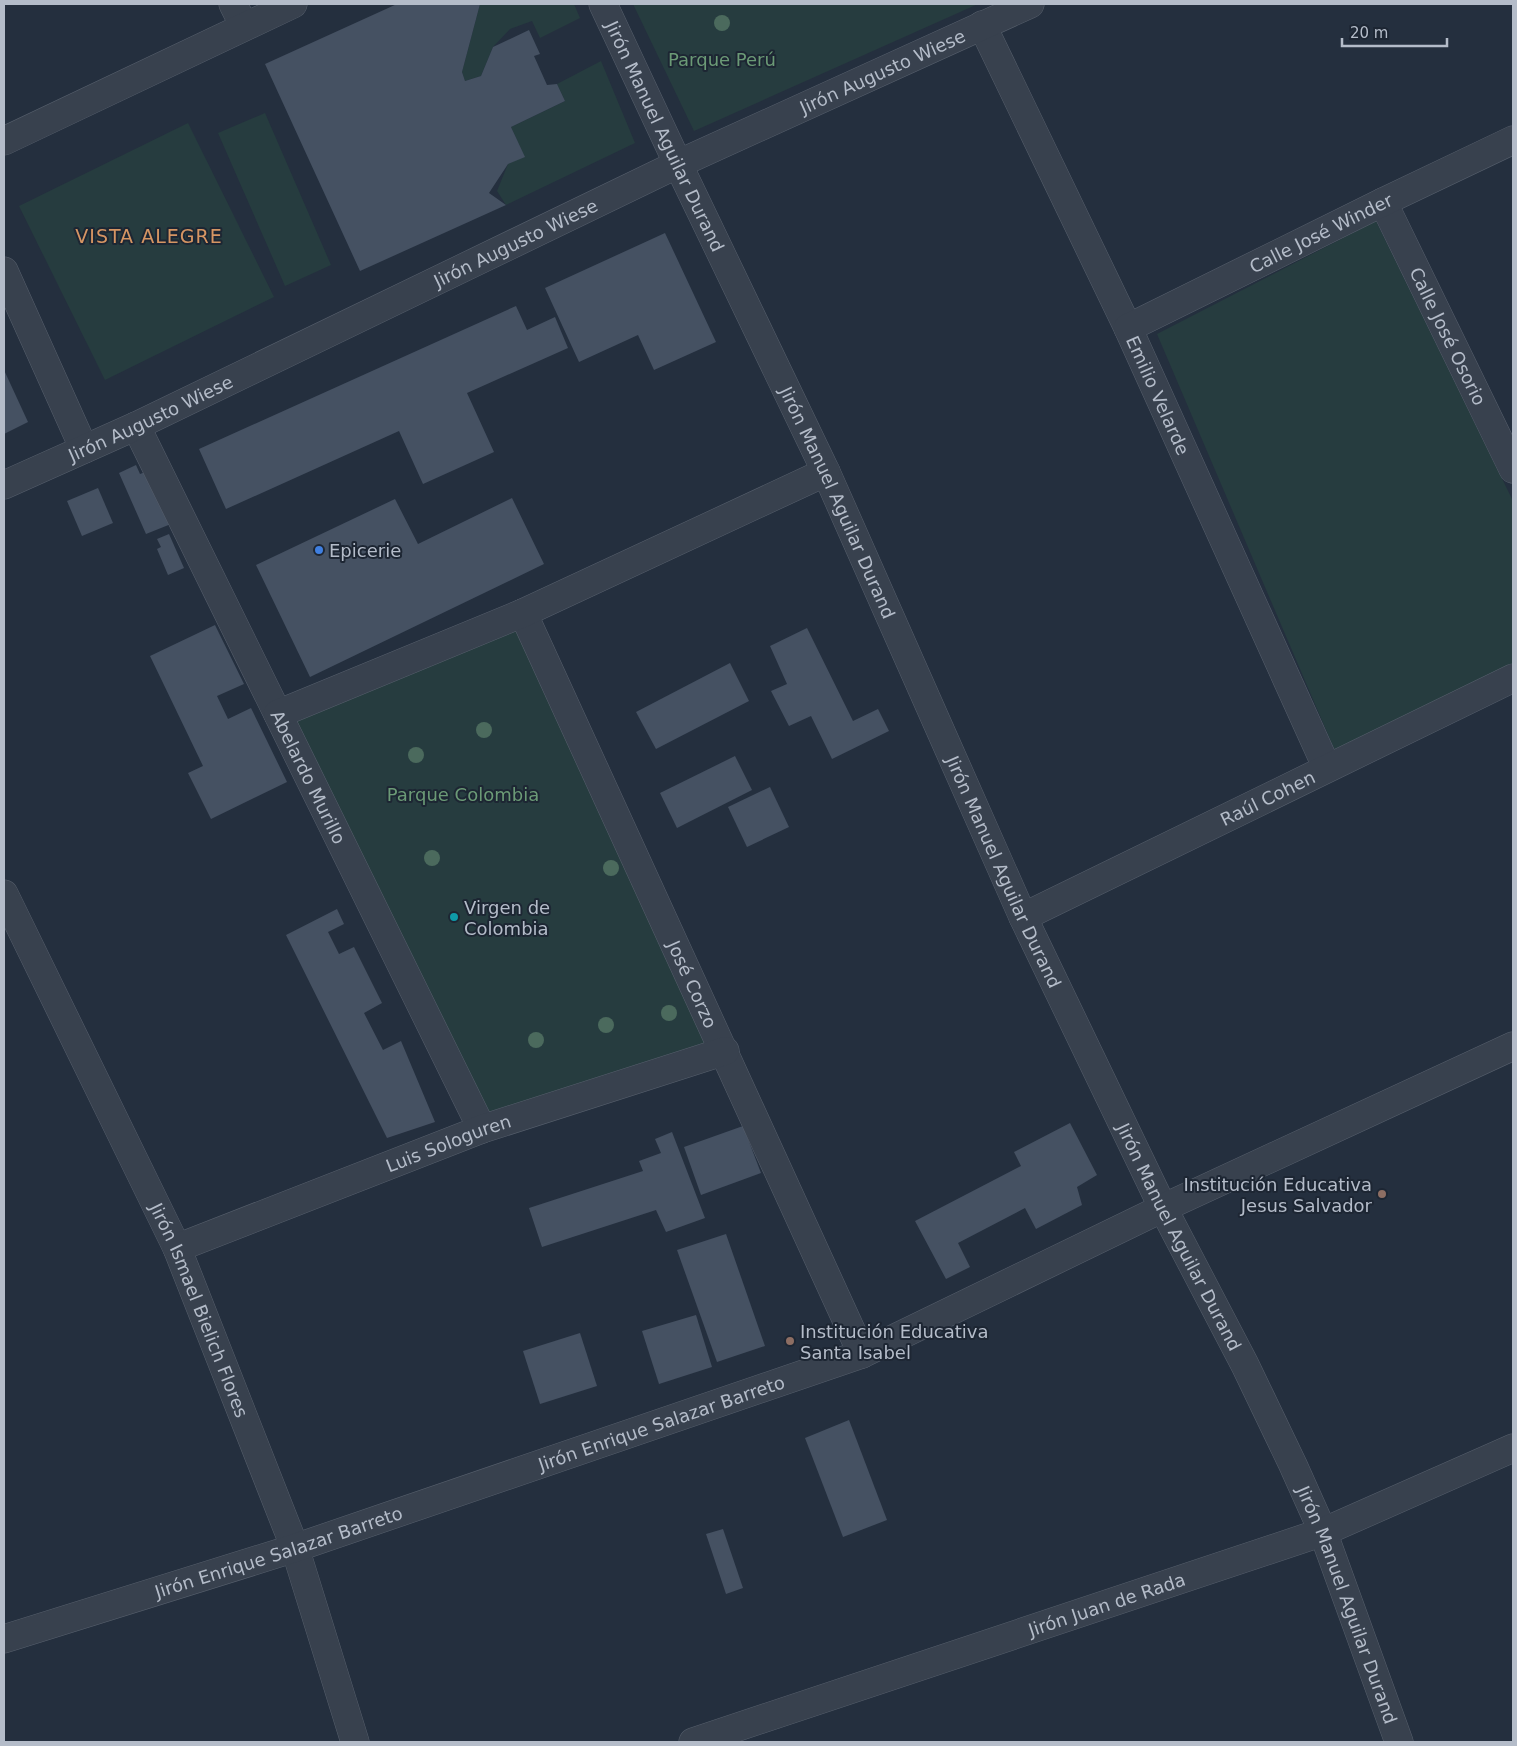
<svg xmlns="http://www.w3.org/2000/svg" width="1517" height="1746" viewBox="0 0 1517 1746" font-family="'DejaVu Sans',sans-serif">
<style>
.green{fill:#263c3f}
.building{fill:#455162}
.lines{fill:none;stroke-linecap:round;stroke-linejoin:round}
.street-casing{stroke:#565f6c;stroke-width:29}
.street{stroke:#38414e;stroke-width:28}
.tree{fill:#4b6a5d}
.shop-dot{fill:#3f7fe0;stroke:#1d2633;stroke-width:2}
.culture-dot{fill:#0f9aa8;stroke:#1d2633;stroke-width:2}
.education-dot{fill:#8d6e63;stroke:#1d2633;stroke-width:2}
.labels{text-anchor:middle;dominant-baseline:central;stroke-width:4;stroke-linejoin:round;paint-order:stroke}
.park-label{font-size:18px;fill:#6b9a76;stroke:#1d2633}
.street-label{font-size:18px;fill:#b4bcc9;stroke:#1d2633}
.poi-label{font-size:18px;fill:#b4bcc9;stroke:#1d2633;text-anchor:start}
.neighbourhood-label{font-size:19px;letter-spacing:1px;fill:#d59563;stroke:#1d2633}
</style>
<rect width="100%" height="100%" fill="#242f3e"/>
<!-- green -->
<g class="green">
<path d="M480,4H574L580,18L540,38L532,21L510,29L493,47L481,76L465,81L462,72Z"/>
<path d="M633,4H978L694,131Z"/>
<path d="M601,61L635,143L506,205L497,191L508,164L524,156L511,127L565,101L557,84Z"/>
<path d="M265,113L331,265L285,286L218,133Z"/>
<path d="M188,123L274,297L105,380L19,206Z"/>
<path d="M1376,221L1513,501V664L1335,751L1157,334Z"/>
<path d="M523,613L725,1051L482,1129L278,714Z"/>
</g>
<!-- building -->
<g class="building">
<path d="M397,4H480L462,72L465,81L481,76L493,47L529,30L540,54L534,56L547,85L557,84L565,101L511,127L525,157L508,164L489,193L506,205L360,271L265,64Z"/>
<path d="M665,233L716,342L654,370L638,335L579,362L545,288Z"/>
<path d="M516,306L527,330L555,317L568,348L467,393L494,452L423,484L399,431L226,509L199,449Z"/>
<path d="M4,370L28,422L4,434Z"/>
<path d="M136,465L140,474L148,471L171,524L146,534L119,473Z"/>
<path d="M98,488L113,523L82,536L67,501Z"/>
<path d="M512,498L544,564L310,677L256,565L395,499L418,544Z"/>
<path d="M169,534L184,568L168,575L157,549L161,547L157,539Z"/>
<path d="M215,625L244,684L217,696L228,719L251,708L287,782L211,819L188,773L203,766L150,656Z"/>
<path d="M807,628L853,721L878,709L889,731L832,759L811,716L789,726L771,691L787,684L770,646Z"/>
<path d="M730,663L749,701L656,749L636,712Z"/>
<path d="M735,756L752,790L677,828L660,793Z"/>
<path d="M770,787L789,827L747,847L728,807Z"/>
<path d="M337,909L344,924L328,932L339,954L354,947L382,1003L364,1013L383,1050L401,1041L435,1122L387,1138L286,935Z"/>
<path d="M1070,1123L1097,1175L1077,1187L1082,1205L1036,1229L1025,1208L958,1243L970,1267L946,1279L915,1221L1021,1166L1014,1152Z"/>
<path d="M743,1126L761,1173L701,1195L684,1147Z"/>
<path d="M672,1132L705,1218L666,1232L656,1210L542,1247L529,1208L643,1171L639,1161L661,1153L655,1139Z"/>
<path d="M726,1234L765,1346L717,1362L677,1250Z"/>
<path d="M696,1315L712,1367L659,1384L642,1331Z"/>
<path d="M580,1333L597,1386L540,1404L523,1351Z"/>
<path d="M849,1420L887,1520L843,1537L805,1438Z"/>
<path d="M723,1529L743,1588L726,1594L706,1534Z"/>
</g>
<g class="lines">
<!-- street casing -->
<g class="street-casing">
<g id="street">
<path d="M233,4L244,26"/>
<path id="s1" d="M603,4L678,164L826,472L1023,917L1163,1208L1245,1365L1293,1465L1323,1532L1399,1742"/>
<path id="s2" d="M982,25L1128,328L1327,768"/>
<path d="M4,141L293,4"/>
<path id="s3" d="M1383,202L1513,469"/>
<path d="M4,271L84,449"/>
<path id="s4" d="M1128,328L1383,202L1513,140"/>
<path id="s5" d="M136,426L482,1129"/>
<path id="s6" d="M4,485L136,426L678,164L1030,4"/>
<path id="s7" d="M523,613L862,1354"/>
<path d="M278,714L523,613L826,472"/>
<path id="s8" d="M4,894L177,1248L295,1548L355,1742"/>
<path id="s9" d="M1023,917L1513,678"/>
<path id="s10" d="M177,1248L482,1129L725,1051"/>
<path id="s11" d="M4,1639L295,1548L862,1354L1163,1208L1513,1046"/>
<path id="s12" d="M693,1742L1323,1532L1513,1448"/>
</g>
</g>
<!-- street -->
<use href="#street" class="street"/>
</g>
<!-- trees -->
<g class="tree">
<circle cx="722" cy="23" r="8"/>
<circle cx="484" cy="730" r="8"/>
<circle cx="416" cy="755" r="8"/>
<circle cx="432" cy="858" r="8"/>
<circle cx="611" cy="868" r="8"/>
<circle cx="669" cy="1013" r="8"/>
<circle cx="606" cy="1025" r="8"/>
<circle cx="536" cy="1040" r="8"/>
</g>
<!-- markers -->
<circle class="shop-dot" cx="319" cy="550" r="5"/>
<circle class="culture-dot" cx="454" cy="917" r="5"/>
<g class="education-dot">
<circle cx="1382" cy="1194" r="5"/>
<circle cx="790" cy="1341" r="5"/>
</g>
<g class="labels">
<!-- park labels -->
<g class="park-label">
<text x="722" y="59">Parque Perú</text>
<text x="463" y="794">Parque Colombia</text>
</g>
<!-- street labels -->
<g class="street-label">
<text stroke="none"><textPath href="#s6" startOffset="971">Jirón Augusto Wiese</textPath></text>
<text stroke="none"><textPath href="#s1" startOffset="146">Jirón Manuel Aguilar Durand</textPath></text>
<text stroke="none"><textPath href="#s4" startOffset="215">Calle José Winder</textPath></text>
<text stroke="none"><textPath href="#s6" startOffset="566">Jirón Augusto Wiese</textPath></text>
<text stroke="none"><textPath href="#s3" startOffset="149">Calle José Osorio</textPath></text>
<text stroke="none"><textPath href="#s2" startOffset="410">Emilio Velarde</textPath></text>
<text stroke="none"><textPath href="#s6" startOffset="161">Jirón Augusto Wiese</textPath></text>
<text stroke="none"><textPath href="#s1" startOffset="551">Jirón Manuel Aguilar Durand</textPath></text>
<text stroke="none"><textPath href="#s5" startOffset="391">Abelardo Murillo</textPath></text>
<text stroke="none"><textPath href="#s9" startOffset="272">Raúl Cohen</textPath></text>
<text stroke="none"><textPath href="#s1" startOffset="956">Jirón Manuel Aguilar Durand</textPath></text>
<text stroke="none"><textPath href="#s7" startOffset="408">José Corzo</textPath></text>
<text stroke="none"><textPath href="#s10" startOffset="291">Luis Sologuren</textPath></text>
<text stroke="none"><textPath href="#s1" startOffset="1361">Jirón Manuel Aguilar Durand</textPath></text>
<text stroke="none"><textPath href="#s8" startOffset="460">Jirón Ismael Bielich Flores</textPath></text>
<text stroke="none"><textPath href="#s11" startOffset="692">Jirón Enrique Salazar Barreto</textPath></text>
<text stroke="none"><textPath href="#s11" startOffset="288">Jirón Enrique Salazar Barreto</textPath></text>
<text stroke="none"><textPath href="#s12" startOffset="436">Jirón Juan de Rada</textPath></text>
<text stroke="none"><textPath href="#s1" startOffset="1766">Jirón Manuel Aguilar Durand</textPath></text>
</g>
<!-- poi labels -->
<g class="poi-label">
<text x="329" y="550">Epicerie</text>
<text x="464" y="907">Virgen de<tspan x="464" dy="21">Colombia</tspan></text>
<text x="1372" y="1184" text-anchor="end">Institución Educativa<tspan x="1372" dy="21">Jesus Salvador</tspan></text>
<text x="800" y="1331">Institución Educativa<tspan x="800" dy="21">Santa Isabel</tspan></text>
</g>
<!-- neighbourhood labels -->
<g class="neighbourhood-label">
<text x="149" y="236">VISTA ALEGRE</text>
</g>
</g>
<!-- border -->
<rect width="1517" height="1746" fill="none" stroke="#b4bcc9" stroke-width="10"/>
<!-- scale -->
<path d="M1342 38v8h105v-8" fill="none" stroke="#b4bcc9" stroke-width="2.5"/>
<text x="1350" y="38" font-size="15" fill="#b4bcc9" stroke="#1d2633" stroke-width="4" paint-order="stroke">20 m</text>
</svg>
